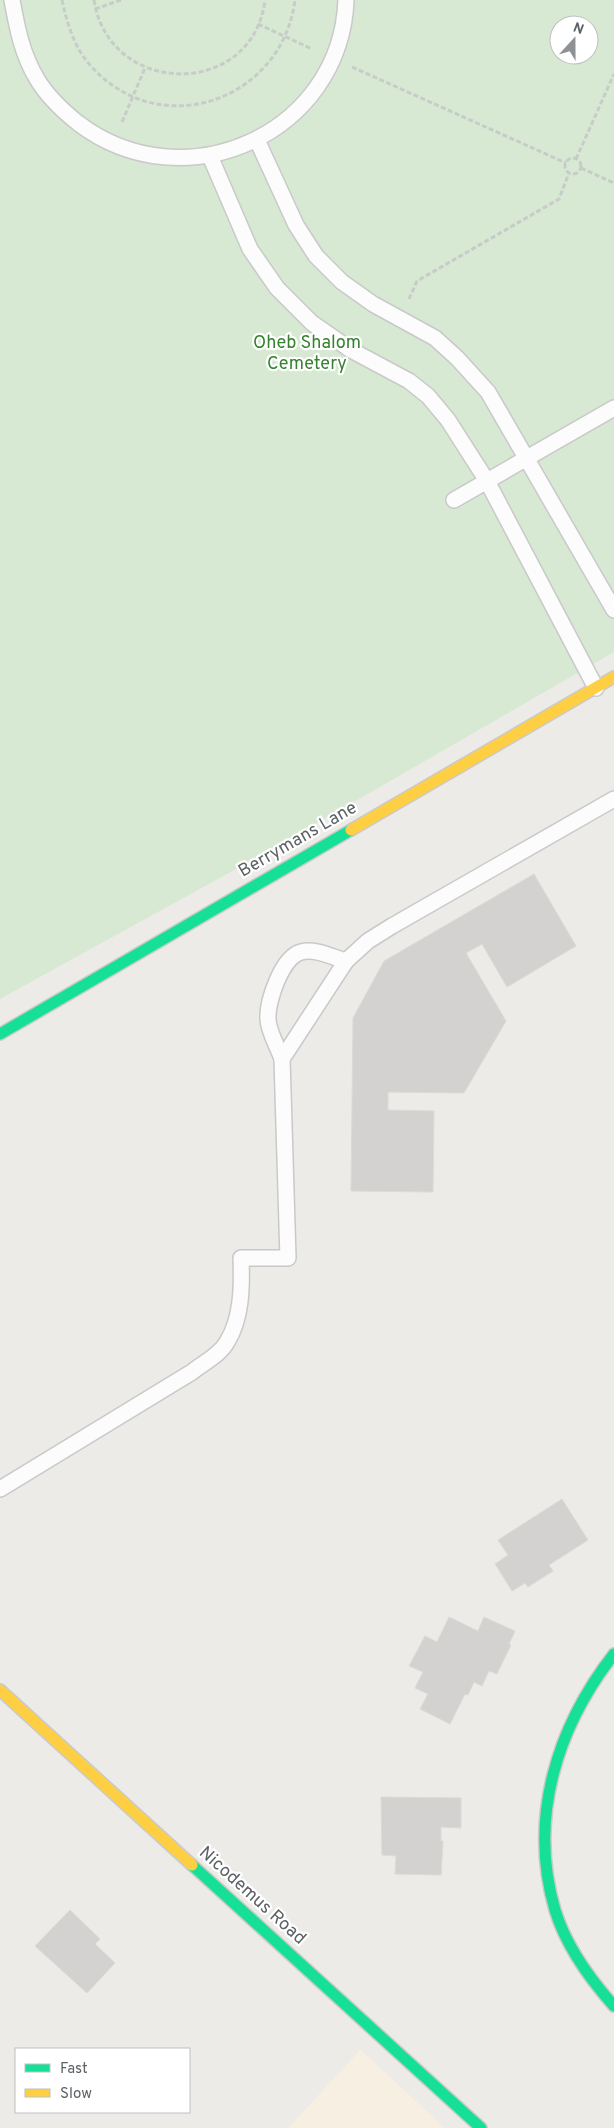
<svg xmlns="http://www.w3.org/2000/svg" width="614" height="2128" viewBox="0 0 614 2128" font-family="Overpass,sans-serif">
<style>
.commercial{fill:#f7efe1}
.green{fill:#d7e9d3;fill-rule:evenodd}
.building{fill:#d4d2d1;stroke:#dcdad7}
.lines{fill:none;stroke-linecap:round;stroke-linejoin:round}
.lane-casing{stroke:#c9c9c9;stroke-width:18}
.fast-casing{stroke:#c9caca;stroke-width:14}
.slow-casing{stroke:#c9caca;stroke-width:14}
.path{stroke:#c7ccc9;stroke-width:3;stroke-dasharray:5 2.5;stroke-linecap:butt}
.lane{stroke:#fcfcfc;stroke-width:15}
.fast{stroke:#16e098;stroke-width:11}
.slow{stroke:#ffcf43;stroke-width:11}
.labels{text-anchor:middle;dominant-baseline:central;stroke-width:4.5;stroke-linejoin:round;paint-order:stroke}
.park-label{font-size:18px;fill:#368230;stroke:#fff}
.street-label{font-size:18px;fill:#5d6266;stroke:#fff}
</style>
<rect width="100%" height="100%" fill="#edebe8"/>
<!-- commercial -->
<path class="commercial" d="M360,2050H361L445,2128H288Z"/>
<!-- green -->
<path class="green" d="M0,0H614V652L267,852L0,999ZM559,25H589V55H559Z"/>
<!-- building -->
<g class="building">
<path d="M534,874L576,946L507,987L482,944L466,953L506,1021L464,1093L388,1092V1110L434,1111L433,1192L351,1191L353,1018L384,961Z"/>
<path d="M562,1499L588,1540L549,1565L553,1571L528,1587L525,1583L512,1591L495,1564L508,1555L498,1540Z"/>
<path d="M449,1617L478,1631L484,1617L515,1631L509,1644L511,1645L497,1674L489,1671L482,1686L474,1682L468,1695L465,1694L450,1724L420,1709L428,1694L415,1688L423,1672L409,1666L425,1636L437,1642Z"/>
<path d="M381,1797L461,1798V1828L441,1827V1841H443L441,1875L395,1874L396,1856L382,1855Z"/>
<path d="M70,1910L100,1939L95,1944L115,1963L87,1993L35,1946Z"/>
</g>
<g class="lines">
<!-- lane casing -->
<g class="lane-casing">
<g id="lane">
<path d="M12,0C17,28 22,54 37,79C47,96 63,111 78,123C184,204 341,134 346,0"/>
<path d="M257,140L296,225L316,256L342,282L373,304L435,338L457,358L488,392L614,610"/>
<path d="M210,156L250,249L277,288L312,323L351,350L409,381L428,396L448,420L487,481L596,688"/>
<path d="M454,500L614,408"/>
<path d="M282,1059C278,1047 268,1031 268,1019C267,1001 282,957 301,952C315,948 332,957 346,961"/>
<path d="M0,1489L192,1372C203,1363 220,1355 227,1342C242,1318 242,1286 241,1258H288L282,1059L346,961L368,941L392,926L614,799"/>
</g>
</g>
<!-- fast casing -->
<g class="fast-casing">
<g id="fast">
<path d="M0,1034L351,830"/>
<path d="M614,1654C557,1727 528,1818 555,1910C566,1946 589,1978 614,2006"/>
<path d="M192,1865L481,2128"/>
</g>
</g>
<!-- slow casing -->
<g class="slow-casing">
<g id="slow">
<path d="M351,830L614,677"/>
<path d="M0,1690L192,1865"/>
</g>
</g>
<!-- path -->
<g class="path">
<path d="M62,0C67,23 74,47 90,65C159,144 282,101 295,0"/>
<path d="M94,0C109,98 253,99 265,0"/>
<path d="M95,9L121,0"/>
<path d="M258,24L312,49"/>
<path d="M352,67L566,163"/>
<path d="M122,122L145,68"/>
<circle cx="573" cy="166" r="8"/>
<path d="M576,159L614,74"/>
<path d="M581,168L614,183"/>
<path d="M409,299L417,281L559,199L569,173"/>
</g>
<!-- lane -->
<use href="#lane" class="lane"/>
<!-- fast -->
<use href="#fast" class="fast"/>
<!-- slow -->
<use href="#slow" class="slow"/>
</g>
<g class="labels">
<!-- park labels -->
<g class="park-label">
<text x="307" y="343">Oheb Shalom<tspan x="307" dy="21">Cemetery</tspan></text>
</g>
<!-- street labels -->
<g class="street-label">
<text transform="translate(298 840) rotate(-30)">Berrymans Lane</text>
<text transform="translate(252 1896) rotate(42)">Nicodemus Road</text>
</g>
</g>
<!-- legend -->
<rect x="15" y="2048" width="175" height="65" fill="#ffffff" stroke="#bec0c2"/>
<rect x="25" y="2064" width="25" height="8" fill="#16e098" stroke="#bec0c2"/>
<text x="60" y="2073" font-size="15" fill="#5d6266">Fast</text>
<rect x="25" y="2089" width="25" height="8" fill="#ffcf43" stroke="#bec0c2"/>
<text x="60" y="2098" font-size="15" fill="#5d6266">Slow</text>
<!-- north arrow -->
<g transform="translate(574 40) rotate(21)"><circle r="24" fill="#ffffff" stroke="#bec0c2"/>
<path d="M0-4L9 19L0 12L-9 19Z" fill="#8f9294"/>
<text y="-8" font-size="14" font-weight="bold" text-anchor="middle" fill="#5d6266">N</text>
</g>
</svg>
